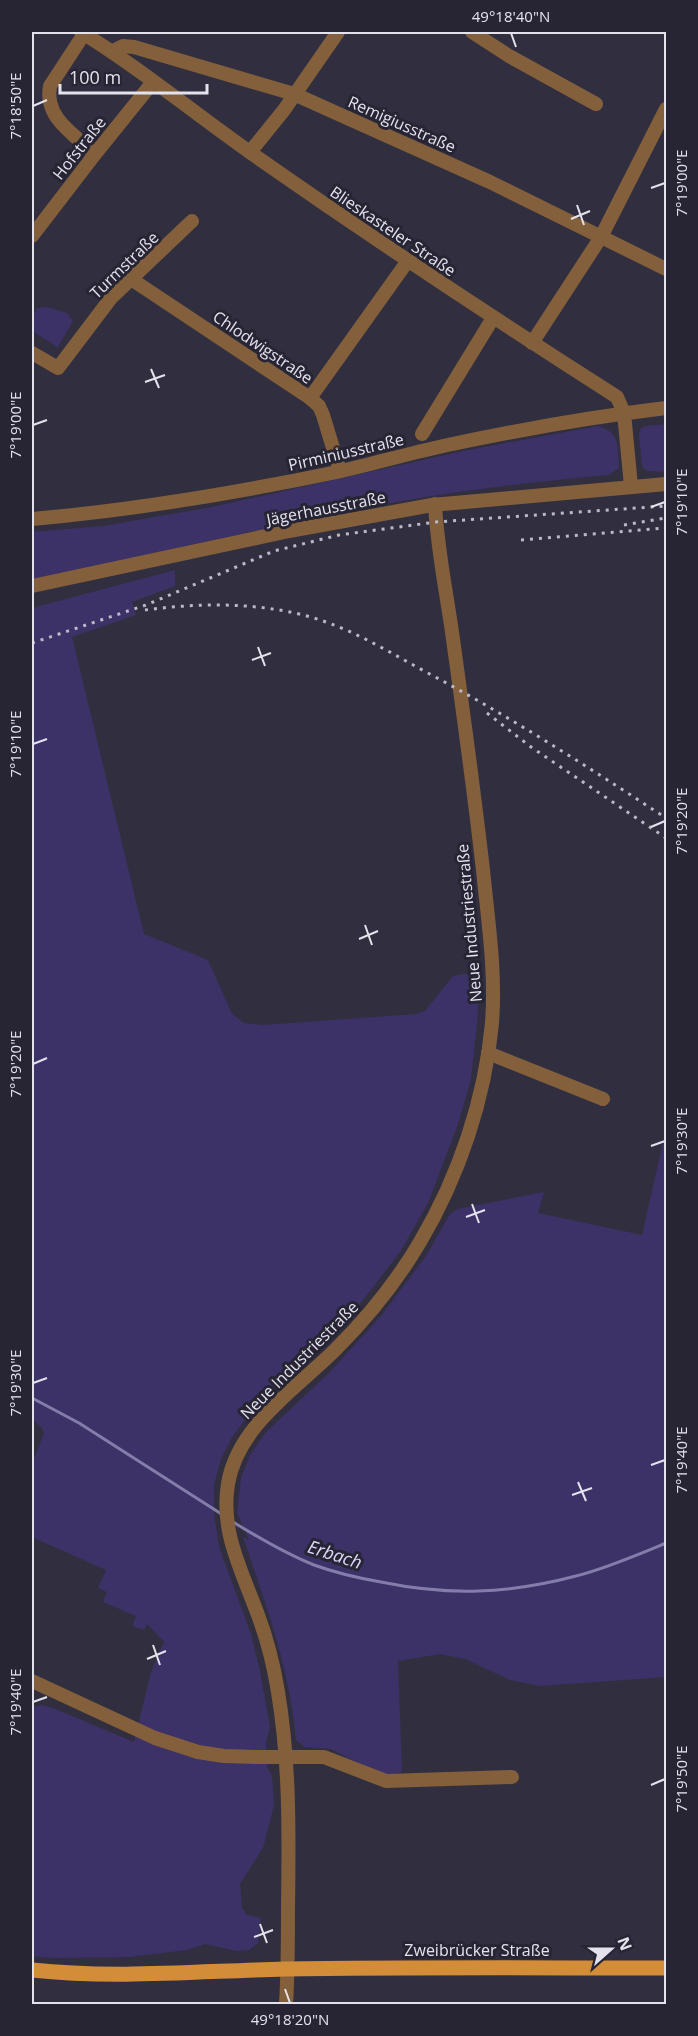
<svg xmlns="http://www.w3.org/2000/svg" width="698" height="2036" viewBox="0 0 698 2036" font-family="'Open Sans',sans-serif">
<style>
.green{fill:#3c3267}
.lines{fill:none;stroke-linecap:round;stroke-linejoin:round}
.stream{stroke:#847da9;stroke-width:3}
.minor{stroke:#83603b;stroke-width:14}
.major{stroke:#d38c37;stroke-width:15}
.rail{stroke:#bbb9c5;stroke-width:3;stroke-dasharray:3 6;stroke-linecap:butt}
.ticks{fill:none;stroke:#e4e3ed;stroke-width:2}
.labels{text-anchor:middle;dominant-baseline:central;stroke-width:6;stroke-linejoin:round;paint-order:stroke}
.street-label{font-size:16px;fill:#e4e3ed;stroke:#272534}
.water-label{font-size:18px;font-style:italic;fill:#ddd9fd;stroke:#272534}
.neatline{fill:none;stroke:#e4e3ed;stroke-width:2}
.ticks-label{font-size:15px;text-anchor:middle;fill:#e4e3ed}
</style>
<rect width="100%" height="100%" fill="#312f3f"/>
<!-- green -->
<g class="green">
<path d="M47,307L67,313L73,321L58,347L32,331V319L37,308Z"/>
<path d="M666,424V472L647,471L642,466L639,435L641,428L647,426Z"/>
<path d="M598,426C622,433 617,447 619,468L609,475C531,482 455,491 379,505C262,527 148,557 32,579V532L103,526L212,507L463,451Z"/>
<path d="M175,570V586L132,602L136,615L72,637L144,934L208,960L232,1014L244,1023L264,1025L416,1014L425,1011L453,976L464,974L480,976L477,1024L471,1079L458,1124L428,1203L400,1252L363,1300L326,1340L256,1406L232,1437L221,1459L214,1484V1514L219,1547L251,1634L260,1671L270,1728L266,1741L267,1767L272,1776L274,1805L263,1848L240,1884L242,1908L247,1915L261,1918L258,1943L249,1950L237,1951L205,1944L187,1950L128,1957L53,1958L32,1956V1707L43,1705L53,1708L134,1742L151,1672L164,1642L147,1624L144,1630L132,1626L136,1616L103,1602L107,1592L98,1588L106,1570L32,1537V1464L44,1433L42,1428L32,1419V608Z"/>
<path d="M665,1134L666,1677L540,1686L510,1680L465,1659L440,1654L398,1661L402,1772L382,1776L331,1749L305,1747L296,1740C290,1669 266,1605 243,1537L249,1540L237,1513L241,1478L250,1455L266,1432L329,1373L381,1316L426,1256L450,1214L458,1209L544,1192L538,1213L642,1235Z"/>
</g>
<g class="lines">
<!-- stream -->
<g class="stream">
<path d="M32,1398L79,1423L223,1515"/>
<path d="M233,1522C259,1538 286,1554 314,1565C336,1573 358,1578 381,1582C449,1596 508,1594 576,1576C607,1568 637,1555 666,1543"/>
</g>
<!-- minor -->
<g class="minor">
<path d="M81,32C140,68 194,113 251,153C371,237 493,318 617,397L624,413L631,486"/>
<path d="M472,32L509,56L596,104"/>
<path d="M84,34L50,86C44,118 74,134 95,154"/>
<path d="M113,51L123,46L134,47L294,94L490,182L666,269"/>
<path d="M250,152L284,110L338,32"/>
<path d="M32,236L95,154L153,82"/>
<path d="M131,279L310,398L319,406L323,415L340,471"/>
<path d="M532,343L601,237L666,109"/>
<path d="M32,353L58,368L111,298L192,221"/>
<path d="M310,398L407,262"/>
<path d="M422,434L493,318"/>
<path d="M32,519C134,510 236,493 337,472C372,464 407,454 443,446C517,430 591,417 666,408"/>
<path d="M32,586L289,531L432,505L666,484"/>
<path d="M488,1053L603,1099"/>
<path d="M32,1681L155,1738L198,1752L224,1756L257,1757H324L386,1781L512,1777"/>
<path d="M286,2004C288,1973 288,1940 288,1908C289,1836 290,1764 278,1692C274,1667 267,1639 258,1615C242,1571 220,1532 228,1484C237,1426 297,1388 336,1349C368,1317 397,1281 420,1242C459,1176 485,1099 492,1023C496,972 488,921 483,870C474,791 463,711 452,632C446,590 437,547 435,504"/>
</g>
<!-- major -->
<path class="major" d="M32,1970C115,1979 201,1971 285,1969C412,1967 539,1968 666,1968"/>
<!-- rail -->
<g class="rail">
<path d="M624,525L666,518"/>
<path d="M521,540L666,528"/>
<path d="M145,610C199,603 254,602 307,616C351,628 387,651 426,672C509,716 588,767 666,818"/>
<path d="M32,643L146,605L274,551L339,535L436,522L666,506"/>
<path d="M487,713L531,747L666,838"/>
</g>
</g>
<!-- ticks -->
<path class="ticks" d="M511,33L516,47M33,106L47,100M651,188L665,183M577,205L584,225M571,219L590,211M151,369L159,388M145,382L165,375M33,425L47,420M651,507L665,502M258,647L265,666M252,660L271,653M33,744L47,739M651,827L665,821M365,925L372,945M359,939L378,931M33,1064L47,1058M651,1146L665,1141M472,1204L479,1223M466,1217L485,1210M33,1383L47,1378M651,1465L665,1460M578,1482L586,1501M572,1495L592,1488M153,1645L160,1665M147,1659L166,1651M33,1702L47,1697M651,1785L665,1779M260,1924L267,1943M254,1937L273,1930M285,1989L290,2003"/>
<g class="labels">
<!-- street labels -->
<g class="street-label">
<text transform="translate(402 124) rotate(24)">Remigiusstraße</text>
<text transform="translate(79 148) rotate(-52)">Hofstraße</text>
<text transform="translate(393 231) rotate(34)">Blieskasteler Straße</text>
<text transform="translate(124 265) rotate(-44)">Turmstraße</text>
<text transform="translate(263 347) rotate(34)">Chlodwigstraße</text>
<text transform="translate(346 452) rotate(-13)">Pirminiusstraße</text>
<text transform="translate(326 508) rotate(-11)">Jägerhausstraße</text>
<text transform="translate(469 923) rotate(-95)">Neue Industriestraße</text>
<text transform="translate(299 1360) rotate(-45)">Neue Industriestraße</text>
<text x="477" y="1950">Zweibrücker Straße</text>
</g>
<!-- water labels -->
<g class="water-label">
<text transform="translate(335 1554) rotate(18)">Erbach</text>
</g>
</g>
<!-- border -->
<rect width="698" height="2036" fill="none" stroke="#272534" stroke-width="66"/>
<!-- north arrow -->
<g transform="translate(611 1949) rotate(69)" stroke="#272534" stroke-width="4.5" paint-order="stroke">
<path d="M0-4.5L10 22L0 15L-10 22Z" fill="#e4e3ed"/>
<text y="-9" font-size="16" font-weight="bold" text-anchor="middle" fill="#e4e3ed">N</text>
</g>
<!-- scale -->
<path d="M60 84v9h147v-9" fill="none" stroke="#e4e3ed" stroke-width="3"/>
<text x="69" y="84" font-size="18" fill="#e4e3ed" stroke="#272534" stroke-width="4.5" paint-order="stroke">100 m</text>
<rect x="33" y="33" width="632" height="1970" class="neatline"/>
<g class="ticks-label">
<text x="511" y="22">49°18'40"N</text>
<text transform="translate(16 106) rotate(-90)" y="5">7°18'50"E</text>
<text transform="translate(682 183) rotate(-90)" y="5">7°19'00"E</text>
<text transform="translate(16 425) rotate(-90)" y="5">7°19'00"E</text>
<text transform="translate(682 502) rotate(-90)" y="5">7°19'10"E</text>
<text transform="translate(16 744) rotate(-90)" y="5">7°19'10"E</text>
<text transform="translate(682 821) rotate(-90)" y="5">7°19'20"E</text>
<text transform="translate(16 1064) rotate(-90)" y="5">7°19'20"E</text>
<text transform="translate(682 1141) rotate(-90)" y="5">7°19'30"E</text>
<text transform="translate(16 1383) rotate(-90)" y="5">7°19'30"E</text>
<text transform="translate(682 1460) rotate(-90)" y="5">7°19'40"E</text>
<text transform="translate(16 1702) rotate(-90)" y="5">7°19'40"E</text>
<text transform="translate(682 1779) rotate(-90)" y="5">7°19'50"E</text>
<text x="290" y="2025">49°18'20"N</text>
</g>
</svg>
